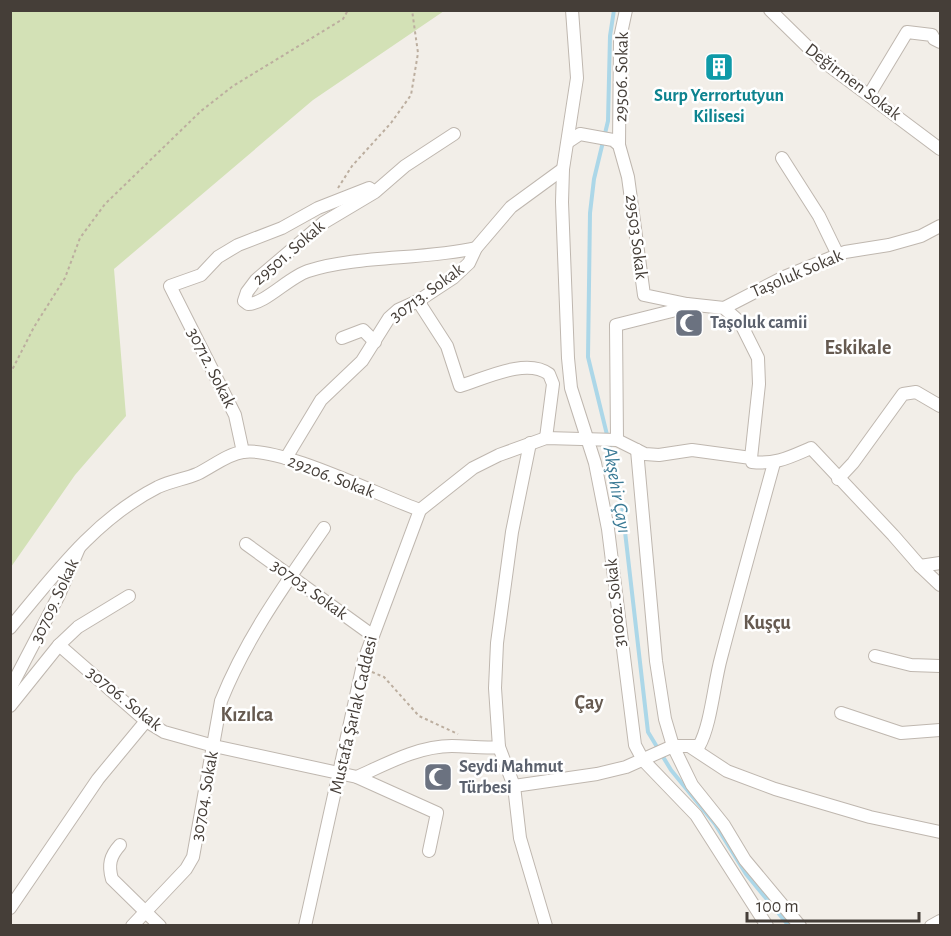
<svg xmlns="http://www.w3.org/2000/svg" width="951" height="936" viewBox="0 0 951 936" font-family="'Alegreya Sans',sans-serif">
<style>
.green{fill:#d3e1b6}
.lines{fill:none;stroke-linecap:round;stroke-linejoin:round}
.stream{stroke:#acd7e8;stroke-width:4}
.minor-casing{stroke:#bfb7af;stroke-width:14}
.path{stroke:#bcae9f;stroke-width:2;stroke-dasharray:3 3;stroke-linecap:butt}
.minor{stroke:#fff;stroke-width:12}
.labels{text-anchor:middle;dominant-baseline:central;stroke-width:5;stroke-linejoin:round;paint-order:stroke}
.street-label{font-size:18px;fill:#453e38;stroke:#fff}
.culture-label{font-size:18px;font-weight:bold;fill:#0d838f;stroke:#fff}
.worship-label{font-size:18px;font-weight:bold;fill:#5b616d;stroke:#fff;text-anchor:start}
.neighbourhood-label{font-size:20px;font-weight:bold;fill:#665a50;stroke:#fff}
.water-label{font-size:20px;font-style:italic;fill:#3a7a95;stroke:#fff}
</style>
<rect width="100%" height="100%" fill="#f2eee8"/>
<!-- green -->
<path class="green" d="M11,10L444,11L313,100L114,269L126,416L75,475L11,567Z"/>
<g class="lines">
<!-- stream -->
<path class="stream" d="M614,10L610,36L608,121L594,179L590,213L588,357L620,488L648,732L671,770L715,824L746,874L789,926"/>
<!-- minor casing -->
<g class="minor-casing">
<g id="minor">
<path d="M572,10L577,78L563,169L562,202L568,358L571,388L595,463L608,529L635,745L643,760L696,815L767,926"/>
<path d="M770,10L820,59L940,149"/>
<path d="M869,95L907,32L932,35L934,39L940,42"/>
<path d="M454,134L405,166L375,192L323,223L256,280L247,292L244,301L248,304C265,304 289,277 308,271C357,255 423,260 476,248"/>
<path d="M568,142L580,134L613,140L619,145L628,177L644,295L687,304"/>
<path d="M619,145L620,38L626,10"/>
<path d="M782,158L819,216L838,255"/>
<path d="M418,301L447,346L460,386C484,379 526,357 549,374L553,384L546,438"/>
<path d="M724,308L784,277L845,252L889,245L921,236L940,226"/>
<path d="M342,338L363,330L375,342"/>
<path d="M617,440L616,325L672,311L687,304L724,308L740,322L758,358L759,384L751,458"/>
<path d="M530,443L512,532L497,643L495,688L499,747L514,786L520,838L546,926"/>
<path d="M637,450L656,661L665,719L673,746L692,785L724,825L745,860L800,926"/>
<path d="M243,452L235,415L170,286L201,275L218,257L238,245L282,228L318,208L369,188L372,190"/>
<path d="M286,458L321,400L362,361L389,318L398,310L418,301L453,278L469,263L476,248L511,207L563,169"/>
<path d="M838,479L853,463L903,394L916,392L940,406"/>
<path d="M246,544L372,635"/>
<path d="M920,566L940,563"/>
<path d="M10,628C54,575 95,519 158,487C171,481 185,479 197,474C212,467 227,454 243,452C280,446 380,496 420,510L473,468L499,455L546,438L617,440L645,454L659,455L692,450L751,458L752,462C775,465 790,457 811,448L893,535L920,566L940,585"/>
<path d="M59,645L146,721L164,732L214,746L357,777L437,813L429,851"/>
<path d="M875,656L911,665L940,666"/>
<path d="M10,689L59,595L79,548"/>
<path d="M10,706L59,645L78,627L129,596"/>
<path d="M841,713L901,733L940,730"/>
<path d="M689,746L727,771L775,789L870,817L940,832"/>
<path d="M357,777C386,764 418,746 452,746C468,746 483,749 499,747"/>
<path d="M514,786L597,774L626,767L673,746H699C711,725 714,683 721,658C738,593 756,528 774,463"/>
<path d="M120,845C110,856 108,865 112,879L160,926"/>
<path d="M10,908L98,779L146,721"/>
<path d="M132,926L186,869L193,857L221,701C246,638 286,583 324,528"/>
<path d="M305,926L364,660L420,510"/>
<path d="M931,926L940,921"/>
</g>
</g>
<!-- path -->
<g class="path">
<path d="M338,188L352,166L391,123L411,95L418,53L412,10"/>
<path d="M10,374L34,327L65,278L80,238L105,204L201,111L233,86L343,19L348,10"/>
<path d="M372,672L384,677L419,716L458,734"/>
</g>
<!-- minor -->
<use href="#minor" class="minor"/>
</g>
<!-- icons -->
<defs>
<g id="building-square" transform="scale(1.5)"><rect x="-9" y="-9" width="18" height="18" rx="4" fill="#0f9aa8" stroke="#fff"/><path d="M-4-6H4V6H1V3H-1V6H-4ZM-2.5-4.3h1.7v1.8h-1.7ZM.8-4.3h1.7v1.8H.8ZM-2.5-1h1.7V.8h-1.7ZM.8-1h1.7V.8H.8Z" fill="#fff"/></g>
<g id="mosque-square" transform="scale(1.5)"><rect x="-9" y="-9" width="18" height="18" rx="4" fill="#6b7280" stroke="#fff"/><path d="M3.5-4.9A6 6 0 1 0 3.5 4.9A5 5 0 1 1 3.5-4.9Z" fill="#fff"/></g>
</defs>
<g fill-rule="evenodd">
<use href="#building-square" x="719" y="67"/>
<use href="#mosque-square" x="689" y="323"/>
<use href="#mosque-square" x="438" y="777"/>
</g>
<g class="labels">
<!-- street labels -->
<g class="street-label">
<text transform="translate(622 77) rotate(-89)">29506. Sokak</text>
<text transform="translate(853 82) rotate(37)">Değirmen Sokak</text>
<text transform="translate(636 237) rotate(83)">29503 Sokak</text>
<text transform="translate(289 253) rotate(-41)">29501. Sokak</text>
<text transform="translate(797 274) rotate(-23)">Taşoluk Sokak</text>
<text transform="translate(427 293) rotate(-36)">30713. Sokak</text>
<text transform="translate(211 368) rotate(63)">30712. Sokak</text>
<text transform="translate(331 477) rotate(21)">29206. Sokak</text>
<text transform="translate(309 590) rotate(36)">30703. Sokak</text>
<text transform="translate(55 601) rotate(-65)">30709. Sokak</text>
<text transform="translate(616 603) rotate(-96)">31002. Sokak</text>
<text transform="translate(124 699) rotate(39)">30706. Sokak</text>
<text transform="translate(354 715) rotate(-77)">Mustafa Şarlak Caddesi</text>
<text transform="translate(205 796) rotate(-80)">30704. Sokak</text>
</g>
<!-- culture labels -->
<g class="culture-label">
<text x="719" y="96">Surp Yerrortutyun<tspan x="719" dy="21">Kilisesi</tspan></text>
</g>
<!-- worship labels -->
<g class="worship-label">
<text x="710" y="323">Taşoluk camii</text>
<text x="459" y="767">Seydi Mahmut<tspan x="459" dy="21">Türbesi</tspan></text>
</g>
<!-- neighbourhood labels -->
<g class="neighbourhood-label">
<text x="858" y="348">Eskikale</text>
<text x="767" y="623">Kuşçu</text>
<text x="589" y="703">Çay</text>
<text x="247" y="715">Kızılca</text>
</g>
<!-- water labels -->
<g class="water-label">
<text transform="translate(617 490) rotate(80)">Akşehir Çayı</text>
</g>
</g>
<!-- border -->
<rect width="951" height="936" fill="none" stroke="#453e38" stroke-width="24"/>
<!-- scale -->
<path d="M747 912v9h172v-9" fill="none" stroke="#453e38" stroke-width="3"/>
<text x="756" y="912" font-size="18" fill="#453e38" stroke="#ffffff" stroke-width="4.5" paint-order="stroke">100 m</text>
</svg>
